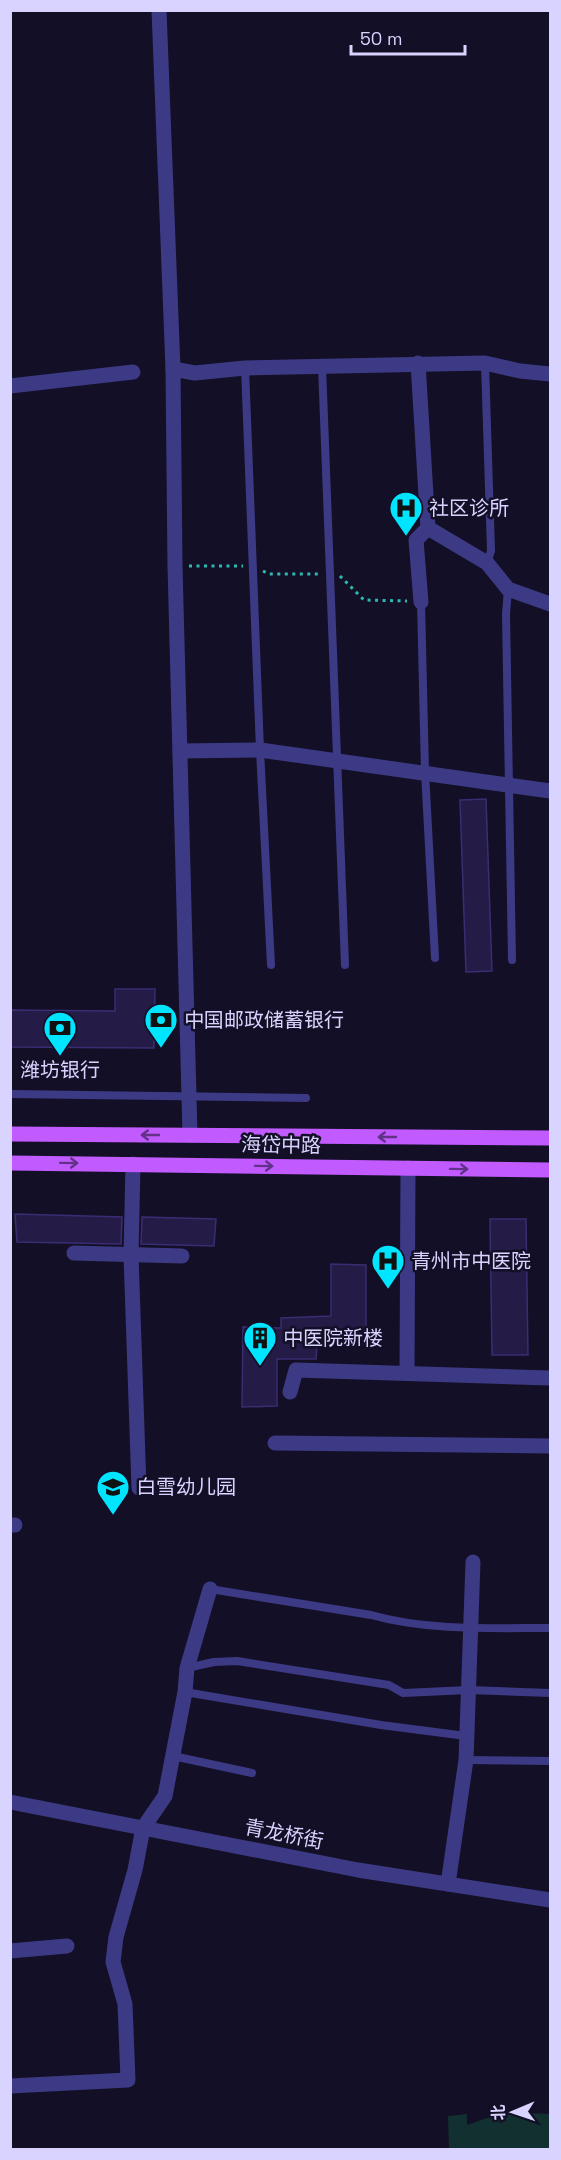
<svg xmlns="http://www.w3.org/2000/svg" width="561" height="2160" viewBox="0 0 561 2160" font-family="'Space Grotesk','Noto Sans SC',sans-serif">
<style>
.green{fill:#12302f}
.building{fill:#241b47;stroke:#3b2d73;stroke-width:1.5}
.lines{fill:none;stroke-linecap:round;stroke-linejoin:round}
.path{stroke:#2fb8b0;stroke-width:3;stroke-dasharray:3 4.5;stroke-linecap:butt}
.service{stroke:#3d3a85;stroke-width:8}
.minor{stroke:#3d3a85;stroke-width:15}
.primary{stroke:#c25bff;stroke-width:15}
.oneway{stroke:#623188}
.labels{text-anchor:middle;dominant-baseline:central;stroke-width:5;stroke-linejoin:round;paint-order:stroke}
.poi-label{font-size:20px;fill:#d9d4ff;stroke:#130f26;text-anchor:start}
.street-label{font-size:20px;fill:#d9d4ff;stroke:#130f26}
</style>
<rect width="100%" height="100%" fill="#130f26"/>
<!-- green -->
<path class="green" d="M504,2112L550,2114V2149H449L448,2116L467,2114V2125Z"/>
<!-- building -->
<g class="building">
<path d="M486,799L492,971L466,972L460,800Z"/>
<path d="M115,989H155L154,1048L10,1047V1010L115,1011Z"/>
<path d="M15,1214L122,1217L121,1244L17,1242Z"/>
<path d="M142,1217L216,1219L214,1246L141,1244Z"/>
<path d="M490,1219H526L528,1355H492Z"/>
<path d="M331,1264L366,1265V1344H317L316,1359H277V1406L242,1407L243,1327L281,1328V1318L331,1316Z"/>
</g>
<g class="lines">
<!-- path -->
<g class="path">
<path d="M189,566H243"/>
<path d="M263,571L269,574H319"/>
<path d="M340,576L364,600L407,601"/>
</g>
<!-- service -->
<g class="service">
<path d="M485,363L491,551L487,563"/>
<path d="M322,366L345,965"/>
<path d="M245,368L260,750L271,965"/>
<path d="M508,589L506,614L512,960"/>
<path d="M421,602L425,772L435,958"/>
<path d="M10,1094L306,1098"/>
<path d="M210,1589L371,1615C427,1631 493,1628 550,1628"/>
<path d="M187,1668L214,1662L237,1661L389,1685L403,1693L469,1690L550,1693"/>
<path d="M185,1692L381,1725L466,1736"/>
<path d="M173,1756L252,1773"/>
<path d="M466,1760L550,1761"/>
</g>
<!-- minor -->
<g class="minor">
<path d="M159,10L173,369L175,566L190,1135"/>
<path d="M418,363L428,528L416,540L421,602"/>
<path d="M173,369L195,373L245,368L485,363L520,371L550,374"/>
<path d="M10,386L133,372"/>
<path d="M428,528L487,563L508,589L550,604"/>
<path d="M180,751L260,750L550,791"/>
<path d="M133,1164L131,1255L139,1488"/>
<path d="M74,1253L182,1256"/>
<path d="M407,1373L408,1168"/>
<path d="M290,1392L296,1370L550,1378"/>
<path d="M275,1443L550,1446"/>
<path d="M10,1525H15"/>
<path d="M10,1802L358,1870L550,1900"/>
<path d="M448,1884L466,1760L473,1562"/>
<path d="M10,1951L67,1946"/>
<path d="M10,2086L128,2080L125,2004L113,1962L116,1937L135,1870L143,1828L165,1796L185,1692L187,1668L210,1589"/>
</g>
<!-- primary -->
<g class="primary">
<path d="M10,1134L550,1138"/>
<path d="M10,1163L550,1170"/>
</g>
</g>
<!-- one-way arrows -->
<defs><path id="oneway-shaft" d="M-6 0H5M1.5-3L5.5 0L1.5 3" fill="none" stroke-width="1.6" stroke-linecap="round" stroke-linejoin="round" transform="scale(1.5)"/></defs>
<g class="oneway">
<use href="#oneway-shaft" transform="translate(150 1135) rotate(-180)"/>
<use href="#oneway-shaft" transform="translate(387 1137) rotate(-180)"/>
<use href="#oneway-shaft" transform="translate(69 1163) rotate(1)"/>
<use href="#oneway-shaft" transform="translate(264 1166) rotate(1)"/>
<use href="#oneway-shaft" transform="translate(459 1169) rotate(1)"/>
</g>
<!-- icons -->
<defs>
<g id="hospital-pin" transform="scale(1.725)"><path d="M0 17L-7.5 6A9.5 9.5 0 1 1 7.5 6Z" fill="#00e5ff" stroke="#130f26"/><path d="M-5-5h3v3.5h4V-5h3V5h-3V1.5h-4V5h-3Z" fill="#111"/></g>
<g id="bank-pin" transform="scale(1.725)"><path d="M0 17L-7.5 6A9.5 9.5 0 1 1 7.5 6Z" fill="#00e5ff" stroke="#130f26"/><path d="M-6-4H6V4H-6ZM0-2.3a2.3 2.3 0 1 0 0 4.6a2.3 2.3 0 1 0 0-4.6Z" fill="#111"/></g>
<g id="building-pin" transform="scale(1.725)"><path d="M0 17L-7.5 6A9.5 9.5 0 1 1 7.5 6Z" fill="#00e5ff" stroke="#130f26"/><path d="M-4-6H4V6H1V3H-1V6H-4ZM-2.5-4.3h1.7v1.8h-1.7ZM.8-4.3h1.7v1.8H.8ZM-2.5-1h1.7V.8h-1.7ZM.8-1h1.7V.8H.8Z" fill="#111"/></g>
<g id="school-pin" transform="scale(1.725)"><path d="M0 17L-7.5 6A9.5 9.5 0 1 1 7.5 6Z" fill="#00e5ff" stroke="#130f26"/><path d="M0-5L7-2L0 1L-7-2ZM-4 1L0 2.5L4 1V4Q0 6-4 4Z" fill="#111"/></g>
</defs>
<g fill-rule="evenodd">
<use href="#hospital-pin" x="406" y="508"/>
<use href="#bank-pin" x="161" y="1020"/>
<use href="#bank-pin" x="60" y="1028"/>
<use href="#hospital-pin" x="388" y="1261"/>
<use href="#building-pin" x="260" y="1338"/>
<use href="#school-pin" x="113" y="1487"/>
</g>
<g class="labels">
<!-- poi labels -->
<g class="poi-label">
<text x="429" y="508">社区诊所</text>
<text x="184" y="1020">中国邮政储蓄银行</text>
<text x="60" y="1070" text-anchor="middle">潍坊银行</text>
<text x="411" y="1261">青州市中医院</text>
<text x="283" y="1338">中医院新楼</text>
<text x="136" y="1487">白雪幼儿园</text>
</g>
<!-- street labels -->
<g class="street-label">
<text transform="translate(281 1145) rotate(1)">海岱中路</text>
<text transform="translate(284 1834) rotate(11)">青龙桥街</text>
</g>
</g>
<!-- border -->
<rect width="561" height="2160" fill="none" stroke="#d9d4ff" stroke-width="24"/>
<!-- north arrow -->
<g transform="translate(513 2112) rotate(268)" stroke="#130f26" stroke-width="4.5" paint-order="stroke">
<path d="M0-4.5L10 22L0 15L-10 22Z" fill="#d9d4ff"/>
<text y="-9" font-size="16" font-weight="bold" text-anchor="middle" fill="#d9d4ff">北</text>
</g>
<!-- scale -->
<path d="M351 45v9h114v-9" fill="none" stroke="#d9d4ff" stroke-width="3"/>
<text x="360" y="45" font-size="18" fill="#d9d4ff" stroke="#130f26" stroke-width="4.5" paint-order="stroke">50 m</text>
</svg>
